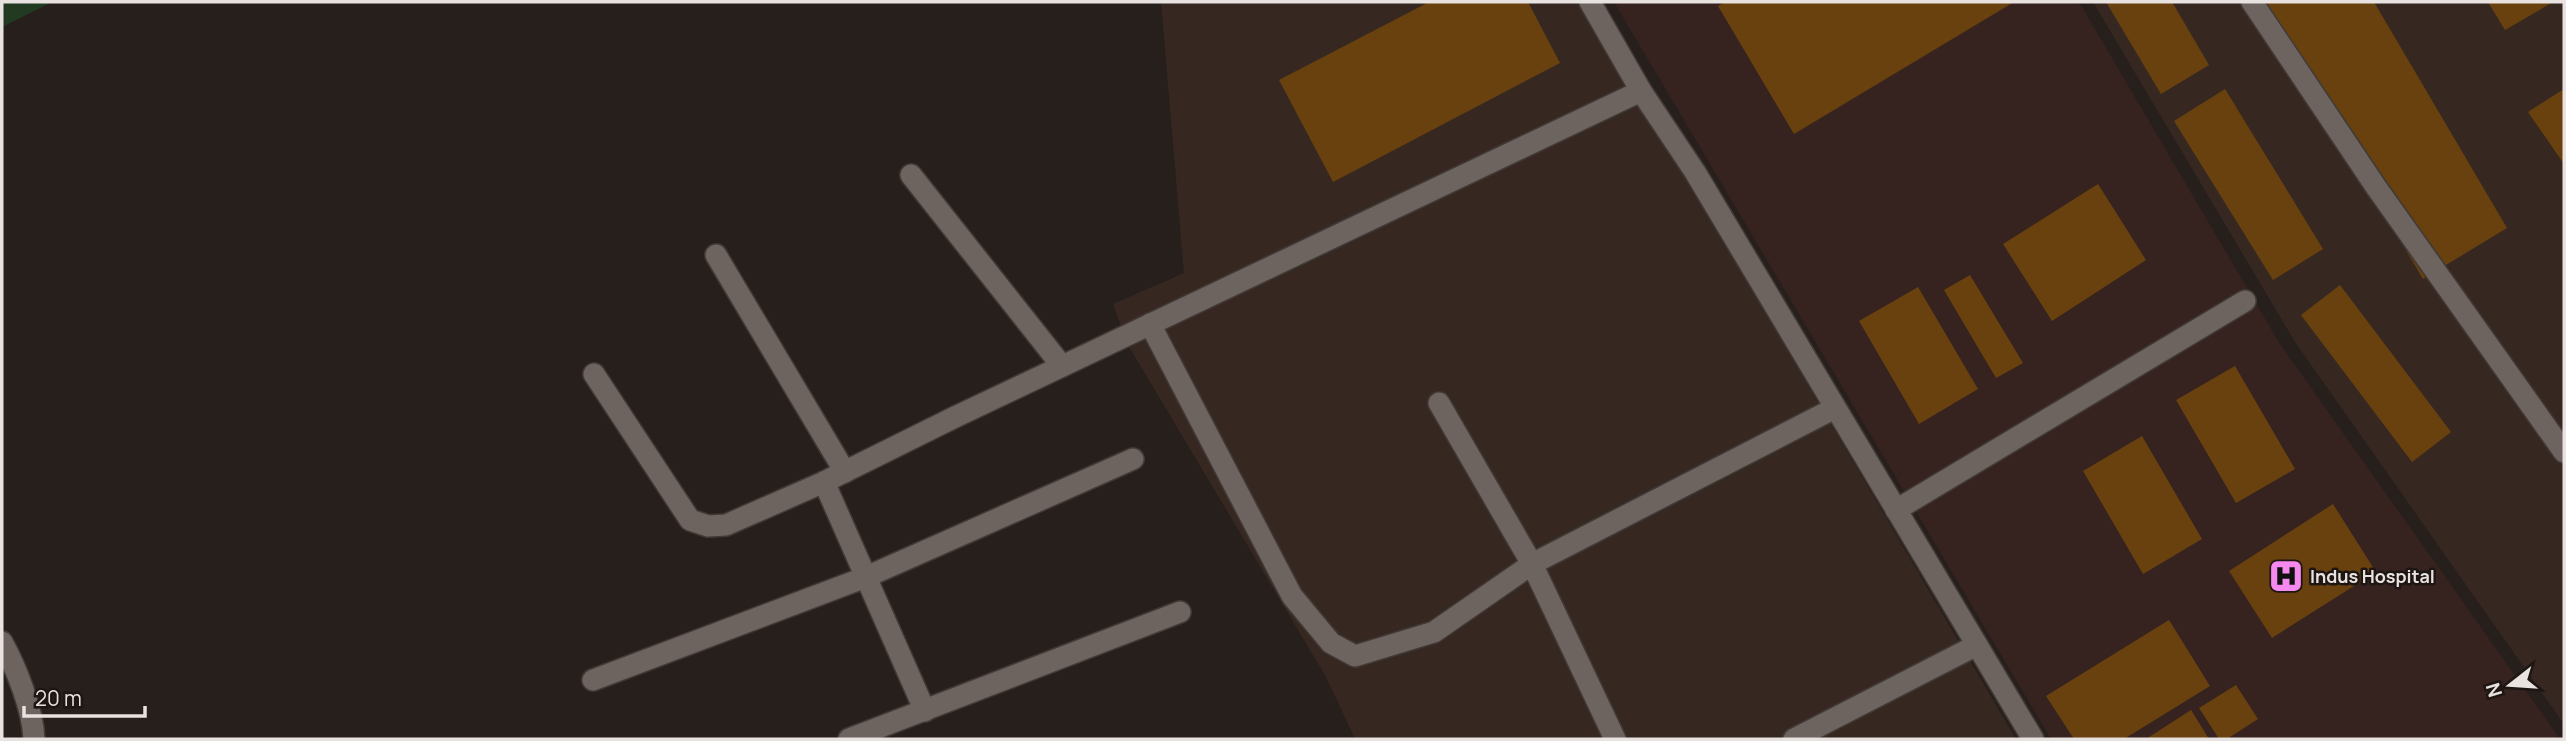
<svg xmlns="http://www.w3.org/2000/svg" width="2566" height="741" viewBox="0 0 2566 741" font-family="Manrope,sans-serif">
<style>
.commercial{fill:#36231f}
.built{fill:#362821}
.green{fill:#213a21}
.building{fill:#69410e}
.lines{fill:none;stroke-linecap:round;stroke-linejoin:round}
.minor-casing{stroke:#403936;stroke-width:24}
.minor{stroke:#6d635f;stroke-width:21}
.labels{text-anchor:middle;dominant-baseline:central;stroke-width:5;stroke-linejoin:round;paint-order:stroke}
.poi-label{font-size:18px;font-weight:bold;fill:#e8e2e0;stroke:#1e1612;text-anchor:start}
</style>
<rect width="100%" height="100%" fill="#271f1b"/>
<!-- commercial -->
<path class="commercial" d="M1614,2H2079L2280,344L2560,739H2051Z"/>
<!-- built -->
<g class="built">
<path d="M1161,2H1583L2016,739H1355L1326,677L1128,345L1113,304L1184,273Z"/>
<path d="M2093,2H2564V724L2295,342Z"/>
</g>
<!-- green -->
<path class="green" d="M2,2H52L2,27Z"/>
<!-- building -->
<g class="building">
<path d="M1429,2H1528L1560,63L1333,182L1279,80Z"/>
<path d="M1725,2H2014L1794,134L1718,6Z"/>
<path d="M2106,2H2172L2209,65L2161,94Z"/>
<path d="M2259,2H2374L2507,228L2423,279Z"/>
<path d="M2488,2H2553L2505,30Z"/>
<path d="M2225,89L2323,249L2273,280L2174,121Z"/>
<path d="M2564,89V164L2528,112Z"/>
<path d="M2098,184L2146,260L2052,321L2003,244Z"/>
<path d="M1970,275L2023,363L1996,378L1944,290Z"/>
<path d="M2340,285L2451,432L2412,462L2301,315Z"/>
<path d="M1918,287L1978,389L1919,424L1859,321Z"/>
<path d="M2235,366L2295,469L2236,503L2176,400Z"/>
<path d="M2142,436L2202,539L2143,574L2083,471Z"/>
<path d="M2333,504L2376,572L2272,638L2229,571Z"/>
<path d="M2169,620L2210,686L2124,739H2074L2046,696Z"/>
<path d="M2236,685L2258,719L2227,739H2219L2199,708Z"/>
<path d="M2191,710L2209,739H2146Z"/>
</g>
<g class="lines">
<!-- minor casing -->
<g class="minor-casing">
<g id="minor">
<path d="M1590,2L1641,91L1695,172L2033,739"/>
<path d="M2252,2L2376,187L2564,452"/>
<path d="M911,175L1062,366"/>
<path d="M716,255L845,472"/>
<path d="M1150,324L1292,596L1331,643L1355,656L1434,632L1532,564L1835,408"/>
<path d="M594,374L690,520L708,526L726,525L824,482L955,417L1641,91"/>
<path d="M1439,403L1532,564L1615,739"/>
<path d="M824,482L925,711"/>
<path d="M1896,510L2245,301"/>
<path d="M2,642C16,667 33,710 34,739"/>
<path d="M593,680L866,577L1133,459"/>
<path d="M849,739L1180,612"/>
<path d="M1794,739L1977,645"/>
</g>
</g>
<!-- minor -->
<use href="#minor" class="minor"/>
</g>
<!-- icons -->
<defs>
<g id="hospital-square" transform="scale(1.75)"><rect x="-9" y="-9" width="18" height="18" rx="4" fill="#f589ee" stroke="#1e1612"/><path d="M-5-5h3v3.5h4V-5h3V5h-3V1.5h-4V5h-3Z" fill="#111"/></g>
</defs>
<g fill-rule="evenodd">
<use href="#hospital-square" x="2286" y="576"/>
</g>
<g class="labels">
<!-- poi labels -->
<g class="poi-label">
<text x="2310" y="576">Indus Hospital</text>
</g>
</g>
<!-- border -->
<rect width="2566" height="741" fill="none" stroke="#e8e2e0" stroke-width="7"/>
<!-- north arrow -->
<g transform="translate(2510 685) rotate(253)" stroke="#1e1612" stroke-width="5" paint-order="stroke">
<path d="M0-5L12 26L0 18L-12 26Z" fill="#e8e2e0"/>
<text y="-10" font-size="19" font-weight="bold" text-anchor="middle" fill="#e8e2e0">N</text>
</g>
<!-- scale -->
<path d="M24 706v10h121v-10" fill="none" stroke="#e8e2e0" stroke-width="3.5"/>
<text x="35" y="706" font-size="21" fill="#e8e2e0" stroke="#1e1612" stroke-width="5" paint-order="stroke">20 m</text>
</svg>
